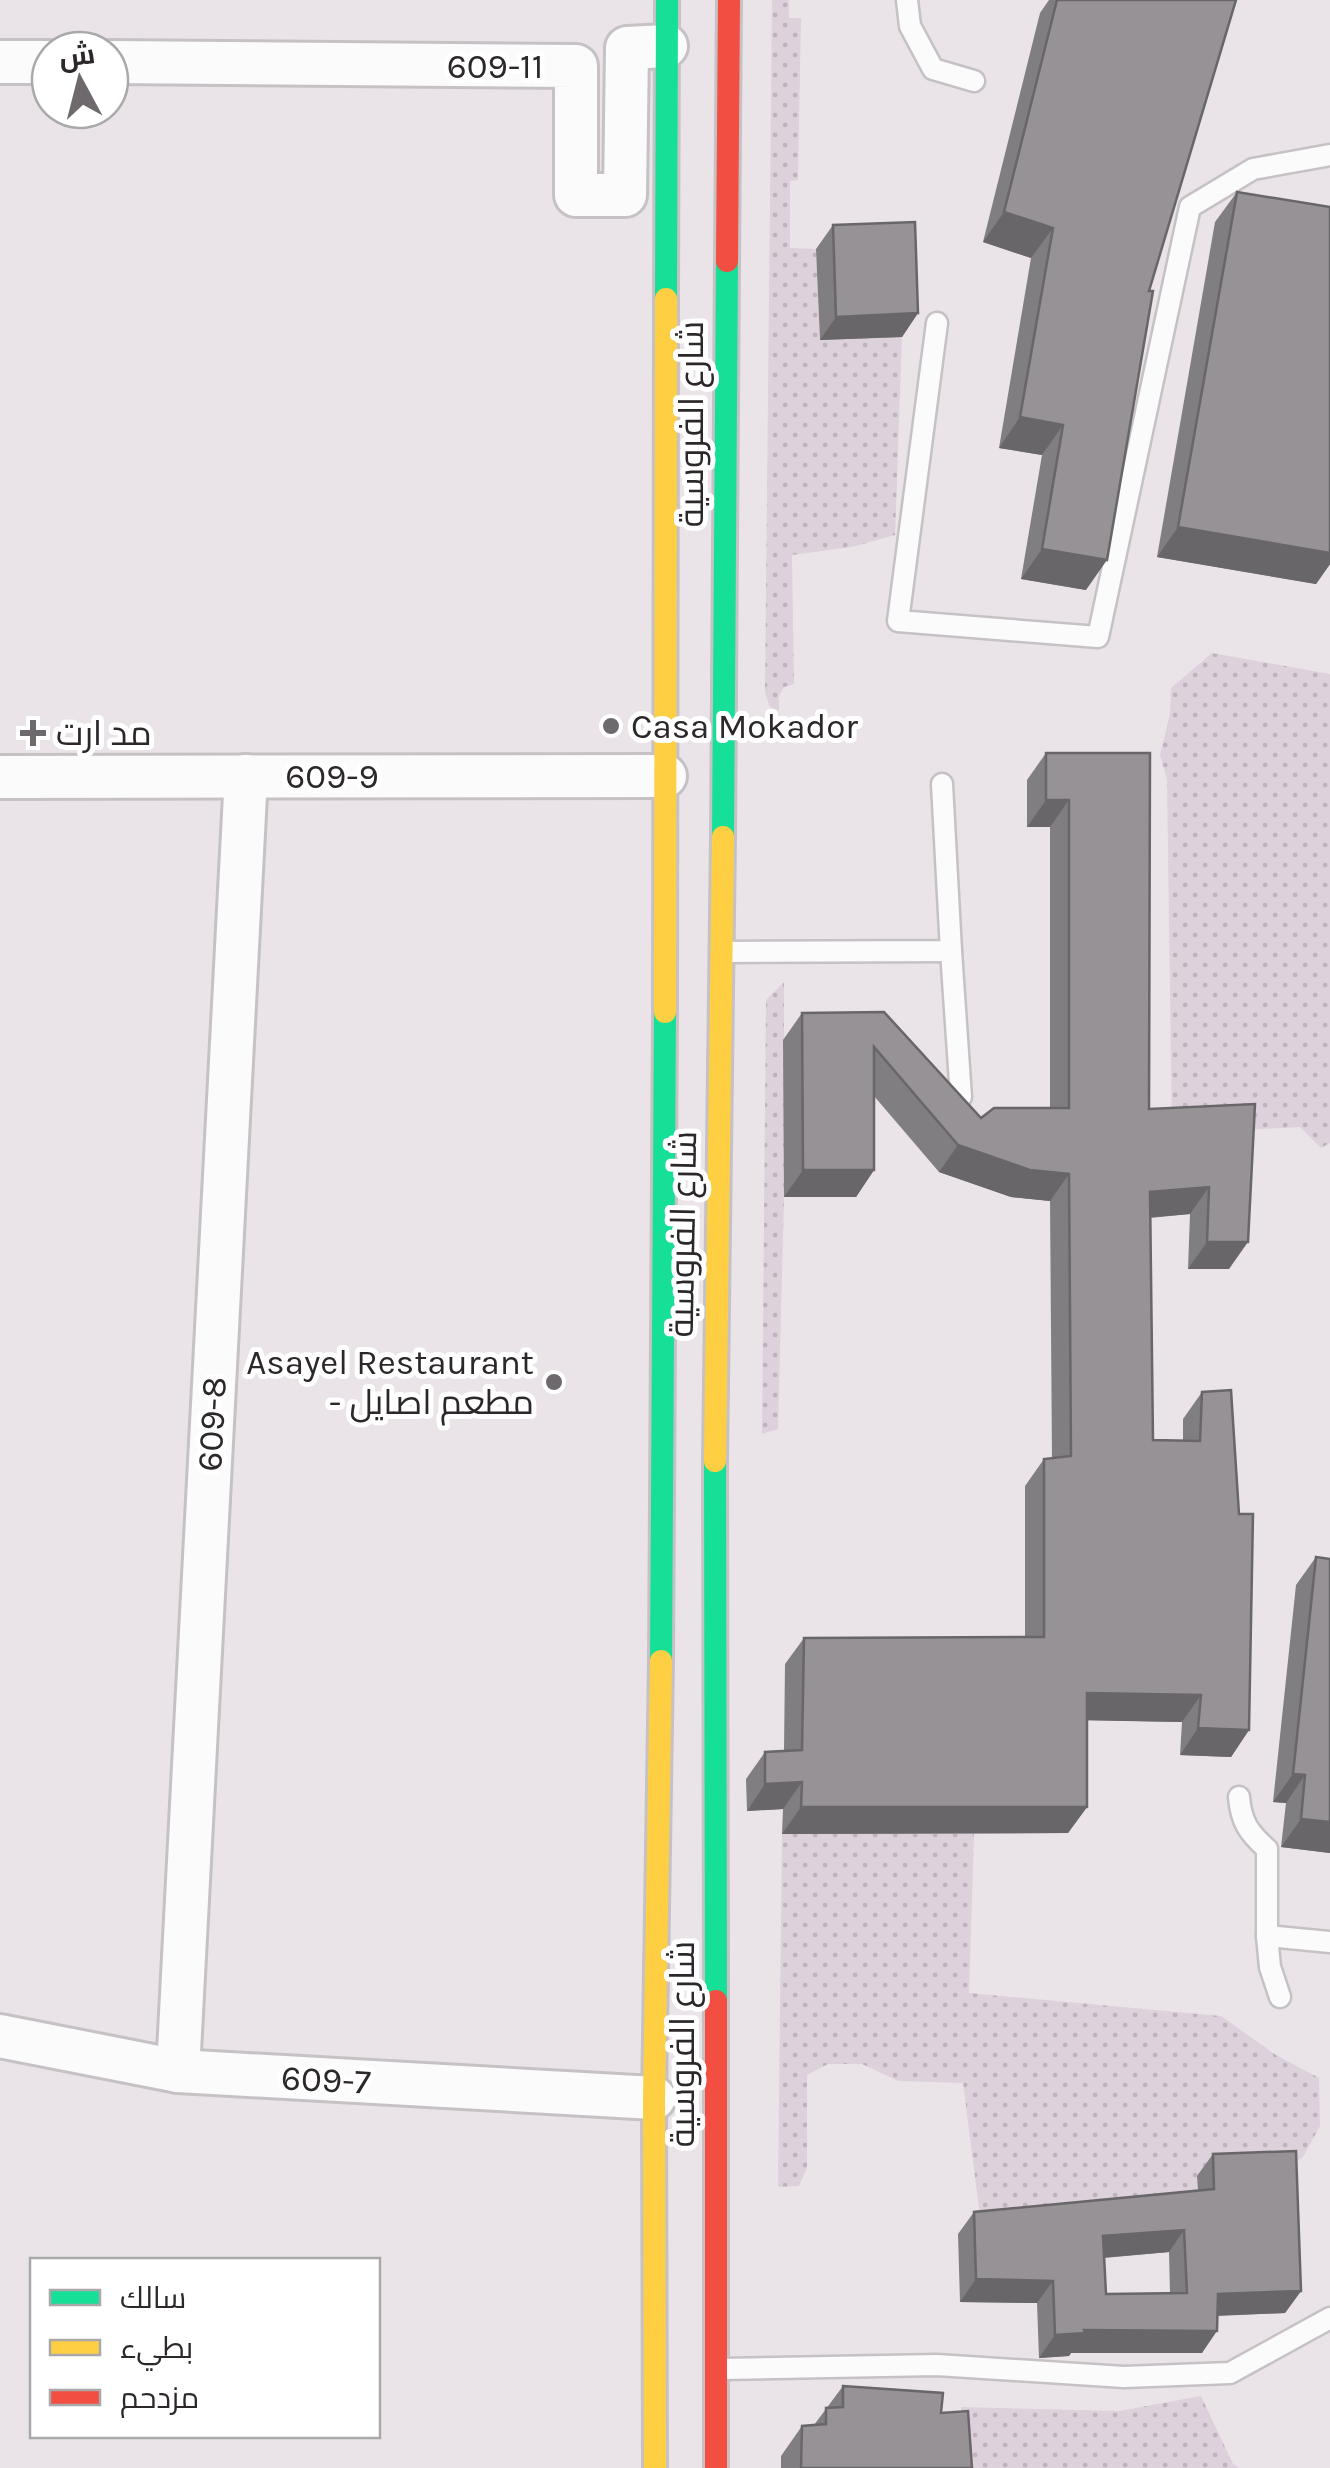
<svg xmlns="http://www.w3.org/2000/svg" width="1330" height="2468" viewBox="0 0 1330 2468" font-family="Karla,Cairo,sans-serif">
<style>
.grass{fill:url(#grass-dots)}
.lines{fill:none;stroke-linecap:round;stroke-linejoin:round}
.lane-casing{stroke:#c6c1c5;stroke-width:25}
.street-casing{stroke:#c6c1c5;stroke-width:48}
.fast-casing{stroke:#c6c1c5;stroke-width:28}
.slow-casing{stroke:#c6c1c5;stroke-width:28}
.jam-casing{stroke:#c6c1c5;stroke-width:28}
.lane{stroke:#fcfbfc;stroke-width:20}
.street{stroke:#fcfbfc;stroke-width:42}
.fast{stroke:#16e098;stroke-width:22}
.slow{stroke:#ffcf43;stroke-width:22}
.jam{stroke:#f24e42;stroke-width:22}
.wall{fill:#817e81;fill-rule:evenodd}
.shaded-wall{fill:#696669}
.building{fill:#969296;stroke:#696669;stroke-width:2.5;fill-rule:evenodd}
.poi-dot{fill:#6e696d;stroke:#fff;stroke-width:4}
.labels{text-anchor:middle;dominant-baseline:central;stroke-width:10;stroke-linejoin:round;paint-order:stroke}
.street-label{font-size:35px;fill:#2b272a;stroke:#fff}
.poi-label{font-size:35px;fill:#2b272a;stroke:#fff;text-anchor:start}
</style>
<defs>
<pattern id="grass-dots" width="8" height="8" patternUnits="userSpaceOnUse" patternTransform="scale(2.5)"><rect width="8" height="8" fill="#ddd1dc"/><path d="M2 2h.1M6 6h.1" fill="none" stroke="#beb3bd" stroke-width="1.8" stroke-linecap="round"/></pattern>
</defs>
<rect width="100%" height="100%" fill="#eae4e9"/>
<!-- grass -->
<g class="grass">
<path d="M772,0H789V18H801L798,180L790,181V248L816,249L820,340L902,337L895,535L852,547L792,555L794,684L784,687L779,696V711L770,707L765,693Z"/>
<path d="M1212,653L1330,674V1143L1321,1148L1300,1127L1172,1134L1167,779L1160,755L1170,714L1171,688Z"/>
<path d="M784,982V1197L778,1429L762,1434L766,1000Z"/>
<path d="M782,1834H974L969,1993L1221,2016L1276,2055L1319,2078L1320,2126L1303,2157L1281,2173L1199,2211L982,2232L963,2083L898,2081L862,2064H828L807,2075V2168L799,2186L778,2187Z"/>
<path d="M1201,2396L1233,2464L1239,2468H966L961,2407L1119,2411Z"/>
</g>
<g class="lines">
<!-- lane casing -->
<g class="lane-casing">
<g id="lane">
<path d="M907,0L910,26L933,69L974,81"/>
<path d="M937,323L898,621L1098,637L1190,207L1253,169L1330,155"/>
<path d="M951,951L961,1097"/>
<path d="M723,952L951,951L942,784"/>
<path d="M1239,1797C1241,1822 1249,1833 1267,1849V1936L1330,1942"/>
<path d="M1267,1936L1270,1967L1280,1997"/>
<path d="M722,2369L937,2365L1124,2377L1230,2373L1330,2318"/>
</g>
</g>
<!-- street casing -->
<g class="street-casing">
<g id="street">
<path d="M0,62H50"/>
<path d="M110,62L576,66V195H625L627,48L666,46"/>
<path d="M0,777L665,776"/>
<path d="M0,2036L178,2071L654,2098"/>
<path d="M178,2071L246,776"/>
</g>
</g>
<!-- fast casing -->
<g class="fast-casing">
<g id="fast">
<path d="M666,299L667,0"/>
<path d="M723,837L727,261"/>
<path d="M715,1461L716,2001"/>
<path d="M661,1661L665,1012"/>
</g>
</g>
<!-- slow casing -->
<g class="slow-casing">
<g id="slow">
<path d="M665,1012L666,299"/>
<path d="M715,1461L723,837"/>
<path d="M655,2468L654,2098L661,1661"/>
</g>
</g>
<!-- jam casing -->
<g class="jam-casing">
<g id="jam">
<path d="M727,261L729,0"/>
<path d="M716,2468V2001"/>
</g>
</g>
<!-- lane -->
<use href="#lane" class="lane"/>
<!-- street -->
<use href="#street" class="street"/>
<!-- fast -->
<use href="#fast" class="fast"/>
<!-- slow -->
<use href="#slow" class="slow"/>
<!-- jam -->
<use href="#jam" class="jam"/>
</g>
<!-- wall -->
<g class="wall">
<path d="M1049,0H1236L1149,291L1086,590L1021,579L1042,455L999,448L1031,258L983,242L1040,13Z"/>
<path d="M1237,192L1330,207V564L1316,584L1157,557L1215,222Z"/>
<path d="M833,225L918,313L902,337L820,340L816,249Z"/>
<path d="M1046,753H1150L1149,1109L1255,1104L1229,1269H1188L1190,1214L1150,1218L1153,1440L1183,1441V1419L1202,1392L1249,1730L1231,1757L1180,1755L1182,1722L1087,1720V1807L1068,1833L782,1834L783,1809L747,1811L746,1779L765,1752L784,1751L785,1664L804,1638L1025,1637V1486L1044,1459L1052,1458L1050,1201L1011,1197L939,1172L874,1096V1170L856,1197H784L783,1040L802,1013L884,1012L981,1118L1050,1108V827H1027V780Z"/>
<path d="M1316,1557L1330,1853L1281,1847L1286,1803L1273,1802L1296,1585Z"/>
<path d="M1213,2154L1301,2291L1285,2313L1218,2316L1202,2353H1071L1069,2356L1039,2358L1037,2303L960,2302L958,2234L974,2212L1198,2190L1197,2176ZM1169,2252L1170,2293L1106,2294L1104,2258Z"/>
<path d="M843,2386L941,2413L972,2468H781V2456L802,2426L814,2425Z"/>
</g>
<!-- shaded-wall -->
<g class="shaded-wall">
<path d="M1004,212L1053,228L1031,258L983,242Z"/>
<path d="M918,313L902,337L820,340L836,317Z"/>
<path d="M1020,417L1063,425L1042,455L999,448Z"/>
<path d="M1178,527L1330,553V564L1316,584L1157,557Z"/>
<path d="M1042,549L1107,560L1086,590L1021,579Z"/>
<path d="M1046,800H1069L1050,827H1027Z"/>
<path d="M958,1145L1069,1174L1050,1201L1011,1197L939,1172Z"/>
<path d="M803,1170H874L856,1197H784Z"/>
<path d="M1209,1187L1190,1214L1131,1219L1150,1192Z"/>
<path d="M1207,1242H1248L1229,1269H1188Z"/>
<path d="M1087,1693L1201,1695L1182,1722L1068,1720Z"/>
<path d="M1198,1728L1249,1730L1231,1757L1180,1755Z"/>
<path d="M1293,1774L1305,1775L1286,1803L1273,1802Z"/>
<path d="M802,1782L783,1809L747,1811L765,1784Z"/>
<path d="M801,1807H1087L1068,1833L782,1834Z"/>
<path d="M1301,1819L1330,1822V1853L1281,1847Z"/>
<path d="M1184,2230L1169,2252L1087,2259L1103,2236Z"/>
<path d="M976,2279L1053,2281L1037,2303L960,2302Z"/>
<path d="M1301,2291L1285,2313L1202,2316L1218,2294Z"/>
<path d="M1084,2330L1217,2331L1202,2353H1071L1069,2356L1039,2358L1055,2335Z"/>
</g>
<!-- building -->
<g class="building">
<path d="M1057,0H1236L1149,291H1153L1107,560L1042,549L1063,425L1020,417L1053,228L1004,212Z"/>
<path d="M1237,192L1330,207V553L1178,527Z"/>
<path d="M915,222L918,313L836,317L833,225Z"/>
<path d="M1046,753H1150L1149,1109L1255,1104L1248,1242H1207L1209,1187L1150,1192L1153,1440L1200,1441L1202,1392L1231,1390L1239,1514H1253L1249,1730L1198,1728L1201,1695L1087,1693V1807H801L802,1782L765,1784V1752L802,1750L804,1638L1044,1637V1459L1071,1456L1069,1174L1030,1170L958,1145L874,1047V1170H803L802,1013L884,1012L981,1118L994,1108H1069V800H1046Z"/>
<path d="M1316,1557L1330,1559V1822L1301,1819L1305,1775L1293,1774Z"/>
<path d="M1296,2151L1301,2291L1218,2294L1217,2331L1084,2330L1085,2333L1055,2335L1053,2281L976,2279L974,2212L1214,2189L1213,2154ZM1184,2230L1187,2293L1106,2294L1103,2236Z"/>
<path d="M843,2386L943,2393L941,2413L968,2411L972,2468H801L802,2426L826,2424V2408L843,2407Z"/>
</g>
<!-- markers -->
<g class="poi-dot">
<circle cx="611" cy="726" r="10"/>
<path d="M28 718h10v10h10v10h-10v10h-10v-10h-10v-10h10z"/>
<circle cx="554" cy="1382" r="10"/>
</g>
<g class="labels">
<!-- street labels -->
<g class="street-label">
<text x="495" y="66">609-11</text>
<text transform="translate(691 424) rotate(-90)">شارع الفروسية</text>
<text x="332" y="776">609-9</text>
<text transform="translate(683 1234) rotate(-89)">شارع الفروسية</text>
<text transform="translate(212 1424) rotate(-87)">609-8</text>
<text transform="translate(682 2044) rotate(-90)">شارع الفروسية</text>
<text transform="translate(326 2080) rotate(3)">609-7</text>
</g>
<!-- poi labels -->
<g class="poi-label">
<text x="631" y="726">Casa Mokador</text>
<text x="56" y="733">مد ارت</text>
<text x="534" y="1362" text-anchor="end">Asayel Restaurant<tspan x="534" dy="40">- مطعم اصايل</tspan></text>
</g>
</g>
<!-- legend -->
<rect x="30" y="2258" width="350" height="180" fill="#ffffff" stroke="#aaa9aa" stroke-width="2.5"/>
<rect x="50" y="2290" width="50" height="15" fill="#16e098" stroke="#aaa9aa" stroke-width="2.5"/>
<text x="120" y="2308" font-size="30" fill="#2b272a">سالك</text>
<rect x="50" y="2340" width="50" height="15" fill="#ffcf43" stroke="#aaa9aa" stroke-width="2.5"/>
<text x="120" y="2358" font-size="30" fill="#2b272a">بطيء</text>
<rect x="50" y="2390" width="50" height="15" fill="#f24e42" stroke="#aaa9aa" stroke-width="2.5"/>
<text x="120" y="2408" font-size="30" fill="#2b272a">مزدحم</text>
<!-- north arrow -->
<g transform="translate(80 80) rotate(353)"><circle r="48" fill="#ffffff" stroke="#aaa9aa" stroke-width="2.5"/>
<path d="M0-8L18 38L0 25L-18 38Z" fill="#6e696d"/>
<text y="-15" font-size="28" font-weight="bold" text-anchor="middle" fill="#2b272a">ش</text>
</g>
</svg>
